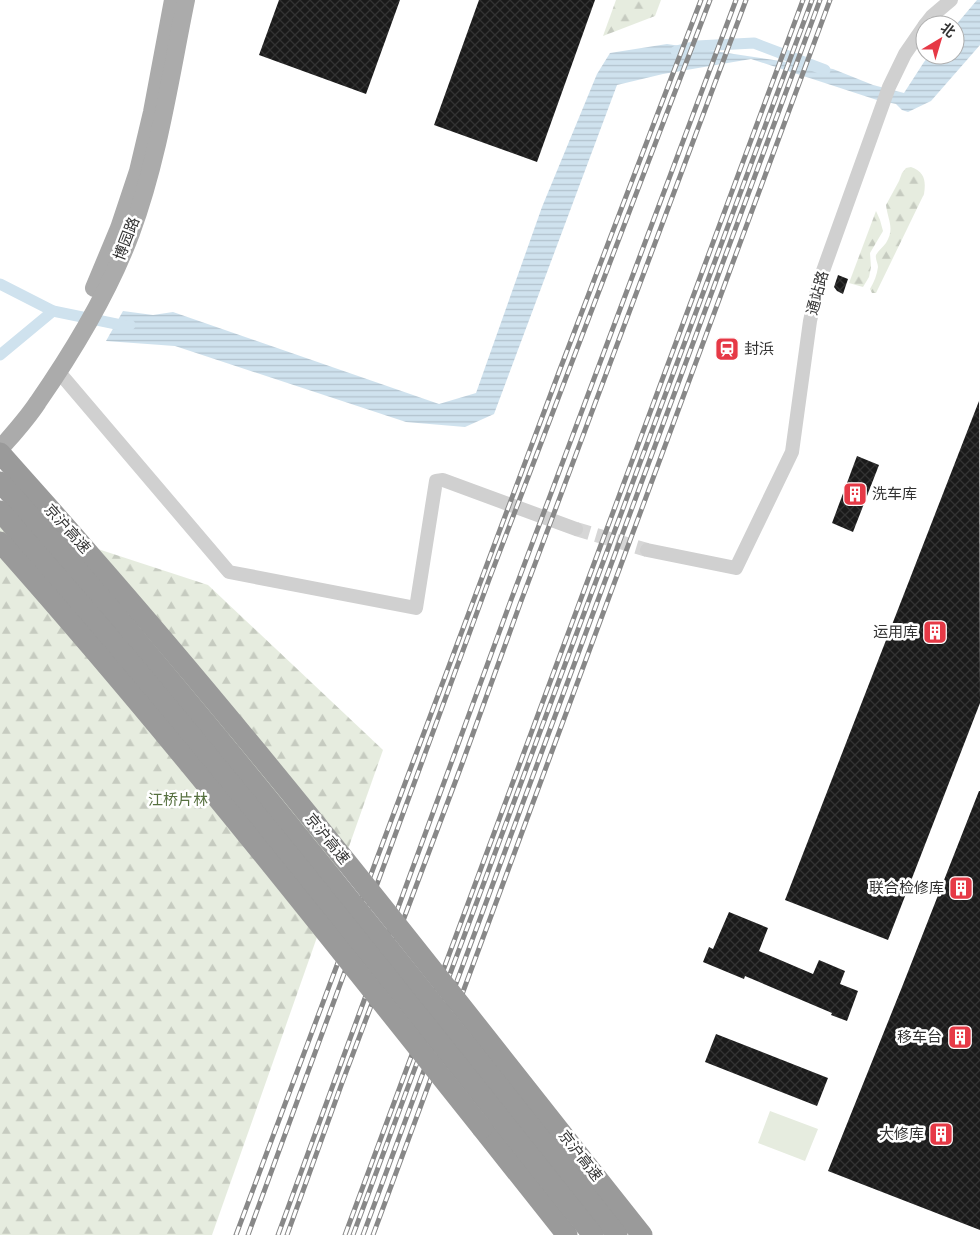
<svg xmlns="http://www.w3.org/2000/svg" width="980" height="1235" viewBox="0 0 980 1235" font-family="'Source Sans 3','Noto Sans SC',sans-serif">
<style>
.green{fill:#e6ecdf}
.forest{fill:url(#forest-firs)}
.water{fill:url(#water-rules)}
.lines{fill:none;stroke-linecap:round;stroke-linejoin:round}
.canal{stroke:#cfe2ee;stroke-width:11}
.building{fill:url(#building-cross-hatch)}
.minor-tunnel{stroke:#d6d6d6;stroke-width:14;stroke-dasharray:14 7;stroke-linecap:butt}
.minor{stroke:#d0d0d0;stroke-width:14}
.major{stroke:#ababab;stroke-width:18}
.highway{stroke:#9a9a9a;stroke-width:21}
.rail-casing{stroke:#888;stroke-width:5}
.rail{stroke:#fff;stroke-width:3;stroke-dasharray:9;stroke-linecap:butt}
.highway-bridge{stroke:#9a9a9a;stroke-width:21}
.labels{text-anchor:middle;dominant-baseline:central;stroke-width:5;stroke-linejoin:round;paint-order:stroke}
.street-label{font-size:15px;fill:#333;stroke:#fff}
.poi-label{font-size:15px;fill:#333;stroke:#fff;text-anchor:end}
.park-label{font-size:15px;fill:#56703f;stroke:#fff}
</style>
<defs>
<pattern id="forest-firs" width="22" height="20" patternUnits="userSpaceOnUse" patternTransform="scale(1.25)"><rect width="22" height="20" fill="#e6ecdf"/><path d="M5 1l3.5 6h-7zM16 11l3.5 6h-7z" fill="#c6cbc0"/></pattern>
<pattern id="water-rules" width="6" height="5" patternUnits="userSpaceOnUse" patternTransform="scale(1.25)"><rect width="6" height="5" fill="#cfe2ee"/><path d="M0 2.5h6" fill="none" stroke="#b2c2cd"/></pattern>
<pattern id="building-cross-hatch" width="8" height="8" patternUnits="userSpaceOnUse" patternTransform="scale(1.25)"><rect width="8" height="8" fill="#1a1a1a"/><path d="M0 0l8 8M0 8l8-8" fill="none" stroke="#333"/></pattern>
</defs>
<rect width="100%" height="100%" fill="#fff"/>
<!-- green -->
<path class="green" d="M770,1111L818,1129L805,1161L758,1143Z"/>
<!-- forest -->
<g class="forest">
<path d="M616,0H661L655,16L603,36Z"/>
<path d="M911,167C925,172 926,181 924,194L876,293H872L870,289C874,282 877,275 878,267C878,263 875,259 876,255C878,251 883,247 886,243C895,228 888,221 886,205L899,181L902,173L906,168Z"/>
<path d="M876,211L880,220L883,231L870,253L871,267L869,277L863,287L849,283Z"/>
<path d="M0,517L208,585L383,750L212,1235H0Z"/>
</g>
<!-- water -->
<path class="water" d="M977,0H980V45L931,101L908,112L902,110L896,104L877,100L751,59L663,74L617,85L494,414L465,427L406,422L175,346L106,341L123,311L153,315L173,312L439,404L476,393L542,207L597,74L610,53L667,44L833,69L873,85L904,93L924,62L930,55H955V26Z"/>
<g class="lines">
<!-- canal -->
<g class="canal">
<path d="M676,51L697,46L754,43L825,70"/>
<path d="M0,284L53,311L126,326L130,325"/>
<path d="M0,355L53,311"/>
</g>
</g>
<!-- building -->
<g class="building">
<path d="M279,0H400L366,94L259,55Z"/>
<path d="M479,0H595L537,162L434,125Z"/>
<path d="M838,275L848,279L843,294L837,291L834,287Z"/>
<path d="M979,401L980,703L888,940L785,900Z"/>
<path d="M857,456L879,465L853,532L832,523Z"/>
<path d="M979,791H980V1230L828,1171L902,987Z"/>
<path d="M729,912L768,928L759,951L813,974L819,960L845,971L840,984L858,991L847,1021L831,1015L832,1013L745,976L744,979L703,962L709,947L713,949Z"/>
<path d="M716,1034L828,1078L817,1106L705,1062Z"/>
</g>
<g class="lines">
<!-- minor-tunnel -->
<path class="minor-tunnel" d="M576,529L647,550"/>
<!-- minor -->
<g class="minor">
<path d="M925,25L932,16L951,0"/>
<path d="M58,371L229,572L416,608L436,481L443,480L576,529"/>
<path d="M647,550L736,568L792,452L810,321L819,282L889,87L905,54L925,25"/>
</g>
<!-- major -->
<g class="major">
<path d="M94,288L119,228L138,171L152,112L173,0"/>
<path d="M0,449C13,434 27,419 38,402C74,350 109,292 131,233C159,157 170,78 186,0"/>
</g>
<!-- highway -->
<path class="highway" d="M482,1128L567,1235"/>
<!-- rail casing -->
<g class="rail-casing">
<g id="rail">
<path d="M236,1235L559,372L701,0"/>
<path d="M248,1235L490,577L710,0"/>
<path d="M278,1235L511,600L736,0"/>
<path d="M287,1235L342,1083L462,764L520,604L746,0"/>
<path d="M345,1235L803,0"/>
<path d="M353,1235L812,0"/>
<path d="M363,1235L820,0"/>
<path d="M373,1235L830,0"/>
</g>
</g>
<!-- rail -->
<use href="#rail" class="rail"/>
<!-- highway-bridge -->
<g class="highway-bridge">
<path d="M0,453C30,487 61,521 91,556C283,775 461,1007 642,1235"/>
<path d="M0,482C72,562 141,645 210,728C348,895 482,1065 617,1235"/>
<path d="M0,511C42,560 85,608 126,657C285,847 439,1041 593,1235"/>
<path d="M0,542C168,731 324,930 482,1128"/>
</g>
</g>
<!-- icons -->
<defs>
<g id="station-square" transform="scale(1.25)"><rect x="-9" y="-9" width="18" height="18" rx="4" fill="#e63946" stroke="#fff"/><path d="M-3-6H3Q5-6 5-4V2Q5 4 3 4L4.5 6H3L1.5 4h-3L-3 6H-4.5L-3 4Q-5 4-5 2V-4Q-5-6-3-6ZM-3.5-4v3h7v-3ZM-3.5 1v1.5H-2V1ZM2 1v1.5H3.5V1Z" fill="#fff"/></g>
<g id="building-square" transform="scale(1.25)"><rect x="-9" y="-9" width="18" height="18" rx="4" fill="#e63946" stroke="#fff"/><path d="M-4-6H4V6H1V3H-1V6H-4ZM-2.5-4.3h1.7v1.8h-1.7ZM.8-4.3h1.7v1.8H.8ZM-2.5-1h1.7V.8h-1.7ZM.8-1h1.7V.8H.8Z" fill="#fff"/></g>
</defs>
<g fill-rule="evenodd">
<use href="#station-square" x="727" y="349"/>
<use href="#building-square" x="855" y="494"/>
<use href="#building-square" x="935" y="632"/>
<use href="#building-square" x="961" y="888"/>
<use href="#building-square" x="960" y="1037"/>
<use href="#building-square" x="941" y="1134"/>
</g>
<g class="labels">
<!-- street labels -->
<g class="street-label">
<text transform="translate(127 239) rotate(-69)">博园路</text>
<text transform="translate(818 293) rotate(-75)">通站路</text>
<text transform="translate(67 529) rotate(48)">京沪高速</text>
<text transform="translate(327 839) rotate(51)">京沪高速</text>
<text transform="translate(580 1156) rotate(52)">京沪高速</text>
</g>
<!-- poi labels -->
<g class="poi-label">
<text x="744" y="349" text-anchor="start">封浜</text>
<text x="872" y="494" text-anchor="start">洗车库</text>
<text x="918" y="632">运用库</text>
<text x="944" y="888">联合检修库</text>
<text x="942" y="1037">移车台</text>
<text x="924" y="1134">大修库</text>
</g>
<!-- park labels -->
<g class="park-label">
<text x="178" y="800">江桥片林</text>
</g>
</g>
<!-- north arrow -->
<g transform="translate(940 40) rotate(38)"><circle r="24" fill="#ffffff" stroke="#adadad"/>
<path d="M0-4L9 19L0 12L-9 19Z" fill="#e63946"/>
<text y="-8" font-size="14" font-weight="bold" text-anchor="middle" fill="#333333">北</text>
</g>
</svg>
